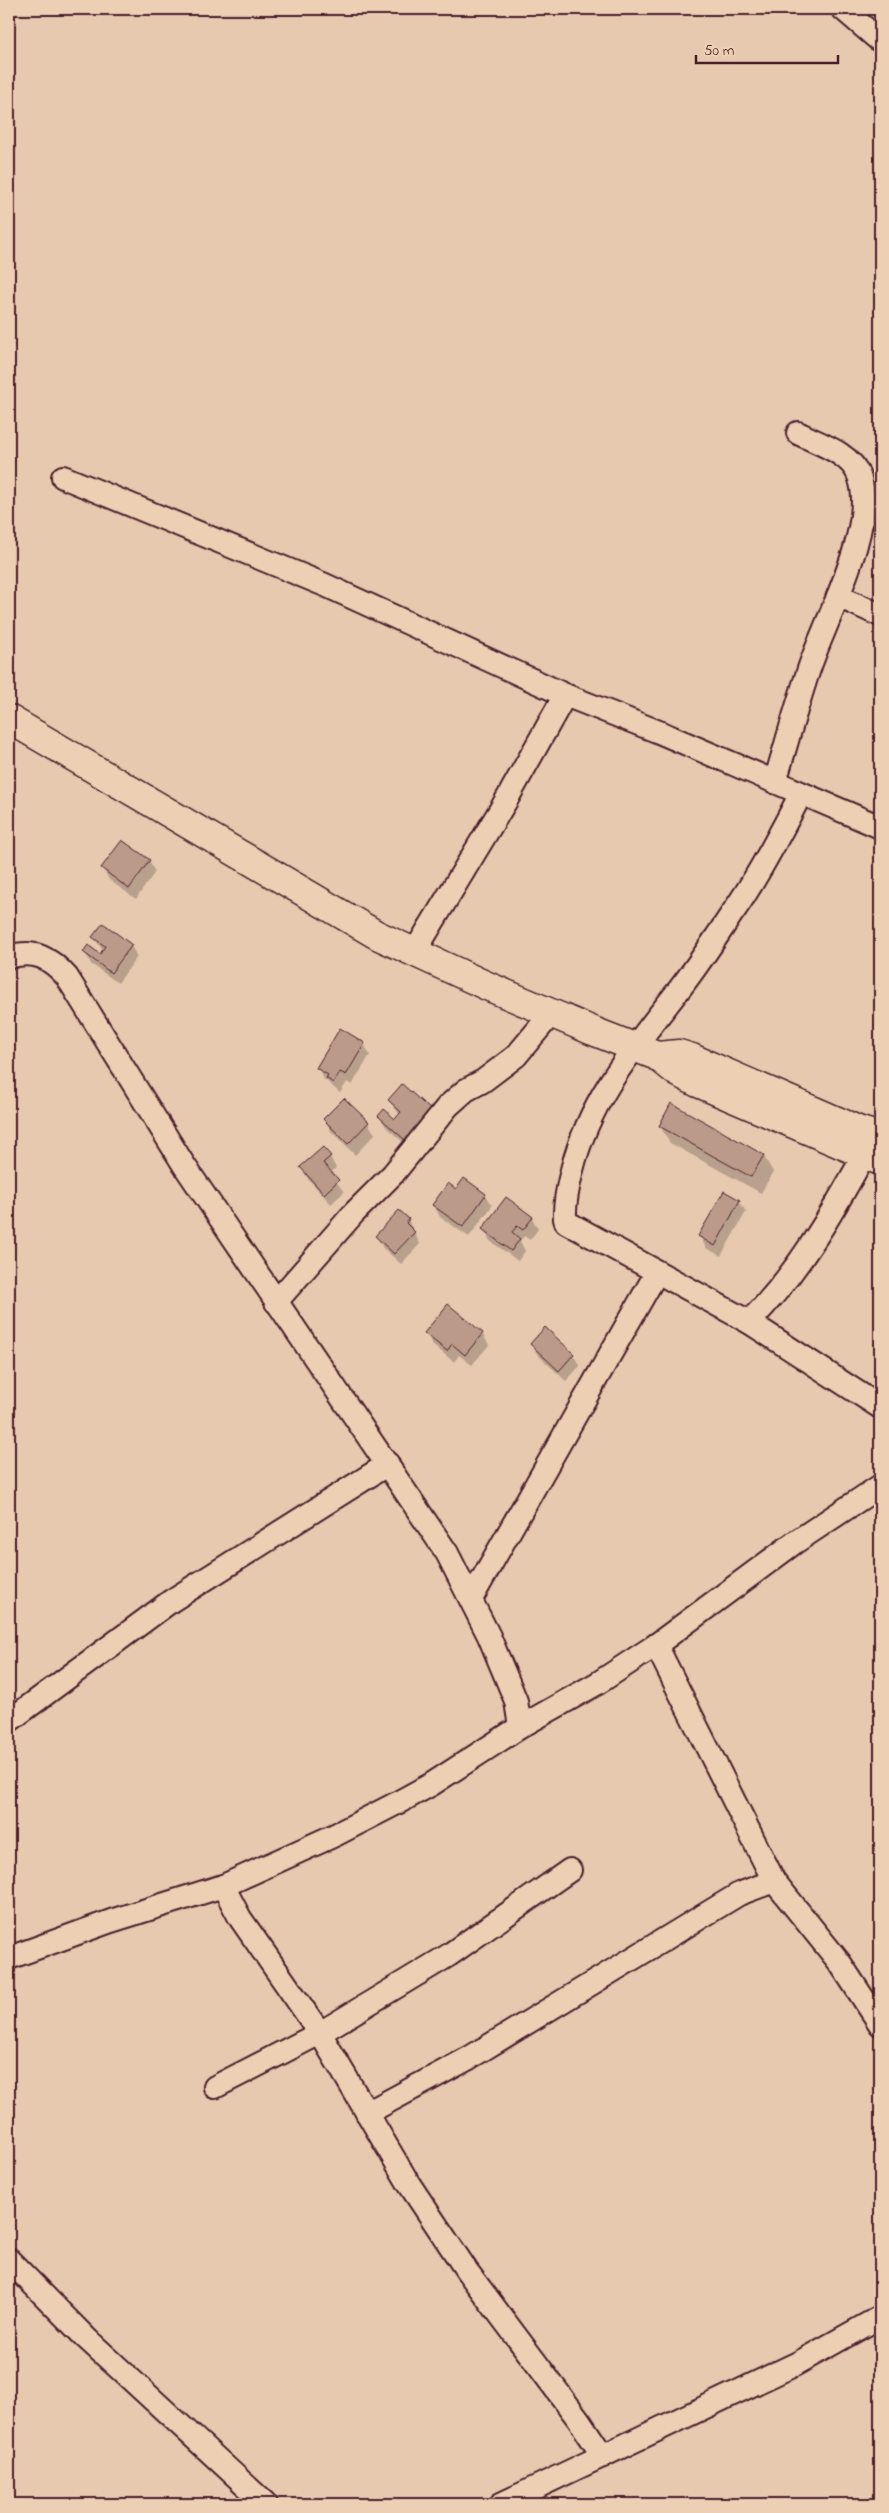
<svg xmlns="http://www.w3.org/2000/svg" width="889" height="2513" viewBox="0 0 889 2513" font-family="'Indie Flower',sans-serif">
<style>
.shadow{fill:#0003}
.building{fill:#bb9a8a;stroke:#4a1f2b}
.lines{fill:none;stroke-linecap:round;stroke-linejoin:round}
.street-casing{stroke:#4a1f2b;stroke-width:26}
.secondary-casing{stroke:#4a1f2b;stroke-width:31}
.street{stroke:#edd0b4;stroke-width:22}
.secondary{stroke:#edd0b4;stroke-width:28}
</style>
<rect width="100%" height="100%" fill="#e6c9af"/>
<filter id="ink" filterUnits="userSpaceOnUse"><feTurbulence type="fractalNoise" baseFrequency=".02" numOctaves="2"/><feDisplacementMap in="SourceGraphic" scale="10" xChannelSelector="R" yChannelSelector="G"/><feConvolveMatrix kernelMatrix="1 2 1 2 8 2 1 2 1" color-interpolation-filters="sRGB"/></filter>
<g filter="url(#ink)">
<!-- shadow -->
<g class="shadow">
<path d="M149,861L155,872L136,899L109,880L103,868Z"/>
<path d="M94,937L131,946L137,957L118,983L91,964L85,952L100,955L103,951Z"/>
<path d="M364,1044L370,1055L352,1085L347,1082L340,1093L324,1079L318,1068Z"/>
<path d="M344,1099L368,1123L375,1134L355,1155L331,1131L324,1119Z"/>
<path d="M389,1100L430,1111L412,1150L386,1127L380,1116L395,1120L400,1115Z"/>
<path d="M660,1126L763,1155L773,1172L761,1193L670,1143Z"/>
<path d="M330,1157L336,1168L330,1173L344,1192L331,1204L308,1179L302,1168Z"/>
<path d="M456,1191L485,1195L492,1206L469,1237L440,1217L434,1205Z"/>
<path d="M739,1201L746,1212L721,1256L706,1248L700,1236Z"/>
<path d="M532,1218L538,1229L530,1240L524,1236L520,1241L525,1251L518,1261L490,1241L484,1229Z"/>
<path d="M408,1220L420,1244L401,1264L383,1248L377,1236Z"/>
<path d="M545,1329L573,1355L580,1366L566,1381L538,1355L531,1344Z"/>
<path d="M426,1333H482L489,1345L472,1365L459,1355L454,1362L432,1344Z"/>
</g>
<!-- building -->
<g class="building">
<path d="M122,840L150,860L129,889L101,868Z"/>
<path d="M103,923L132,945L111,973L83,952L88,945L100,954L105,946L92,937Z"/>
<path d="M340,1028L365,1043L346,1075L340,1072L333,1083L326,1078L328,1075L316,1068Z"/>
<path d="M402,1084L431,1110L405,1140L378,1116L384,1109L395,1119L401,1112L388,1100Z"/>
<path d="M344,1098L369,1122L348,1144L323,1119Z"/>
<path d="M671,1103L764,1155L751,1177L659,1126Z"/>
<path d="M323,1147L331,1156L323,1163L339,1180L324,1194L300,1167Z"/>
<path d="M464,1178L486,1194L463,1227L432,1205L448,1183L456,1189Z"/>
<path d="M724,1191L740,1200L715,1246L698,1236Z"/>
<path d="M506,1197L533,1217L523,1230L517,1226L512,1232L520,1239L511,1251L482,1229Z"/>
<path d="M399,1210L409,1219L406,1223L415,1232L394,1254L375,1236Z"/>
<path d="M448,1304L483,1333L465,1355L452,1344L447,1351L424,1333Z"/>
<path d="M545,1327L574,1354L559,1371L530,1344Z"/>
</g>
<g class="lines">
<!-- street casing -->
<g class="street-casing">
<g id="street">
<path d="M843,9L880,41"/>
<path d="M63,477L325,585L565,695"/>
<path d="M838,596L880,615"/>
<path d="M775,782C786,745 796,708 808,672C824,622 878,526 859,476C851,453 817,443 798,433"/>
<path d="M801,794C779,835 758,877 731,915C715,939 699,964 681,987C636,1045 590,1097 572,1170C568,1186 564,1203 565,1219L566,1222L749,1322L880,1407"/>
<path d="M414,953L507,799L565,695L659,732L880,827"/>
<path d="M9,957C35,949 50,958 67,977L184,1165L447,1553L489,1636L516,1701L520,1727"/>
<path d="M276,1302L354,1213L393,1174L448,1106L466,1090L483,1081L516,1056L552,1013"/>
<path d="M749,1322C796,1275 832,1214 864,1155"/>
<path d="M471,1599L657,1272"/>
<path d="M656,1645L774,1881L840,1963L880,2024"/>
<path d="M9,1721L171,1601L388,1464"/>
<path d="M223,1886L240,1918L320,2033L409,2184L467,2271L579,2420L603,2456"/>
<path d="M9,1958L111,1921L223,1886L335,1835L399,1802L432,1784L520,1727L598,1683L656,1645L794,1543L880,1486"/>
<path d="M215,2087L320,2033L449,1955L570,1870"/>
<path d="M367,2113L469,2058L739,1894L774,1881"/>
<path d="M9,2260L86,2338L266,2504"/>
<path d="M501,2504L796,2364L880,2317"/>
</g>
</g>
<!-- secondary casing -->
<g class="secondary-casing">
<g id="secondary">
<path d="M9,719L377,935L485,985L593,1031L657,1056L677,1072L698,1083L880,1161"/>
<path d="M657,1056L679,1054L692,1058L858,1130L880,1137"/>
</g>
</g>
<!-- street -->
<use href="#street" class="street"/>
<!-- secondary -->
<use href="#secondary" class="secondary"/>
</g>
</g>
<!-- margin -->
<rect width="889" height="2513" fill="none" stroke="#edd0b4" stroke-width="30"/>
<rect x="15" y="15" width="859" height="2483" fill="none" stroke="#4a1f2b" stroke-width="2" filter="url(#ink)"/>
<!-- scale -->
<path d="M696 55v8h142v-8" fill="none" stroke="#4a1f2b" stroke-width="2.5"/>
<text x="704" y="55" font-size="15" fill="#4a1f2b" stroke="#edd0b4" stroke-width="4" paint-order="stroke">50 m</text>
</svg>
